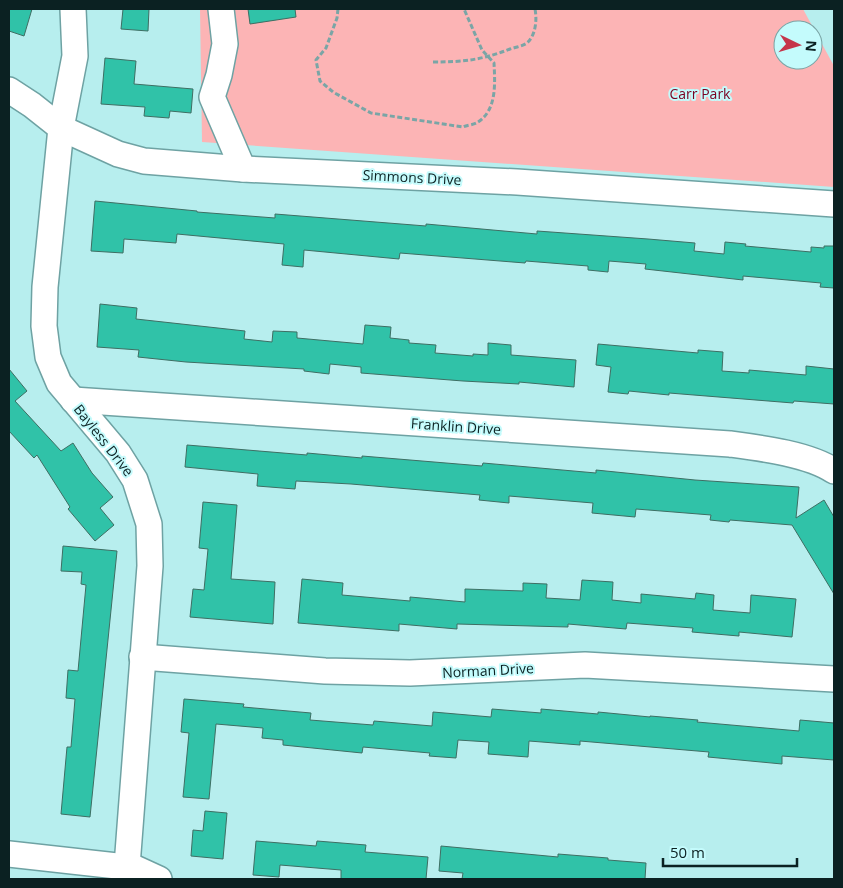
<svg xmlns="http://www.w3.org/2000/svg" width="843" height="888" viewBox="0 0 843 888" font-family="'Open Sans',sans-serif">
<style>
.green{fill:#fcb4b5;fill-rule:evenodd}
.building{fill:#30c2a8;stroke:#3e6e63}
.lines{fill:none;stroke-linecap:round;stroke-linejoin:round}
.minor-casing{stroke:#6ea2a3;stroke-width:28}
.path{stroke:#7aa5a6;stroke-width:3;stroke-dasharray:5 2.5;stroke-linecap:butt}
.minor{stroke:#fff;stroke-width:25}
.labels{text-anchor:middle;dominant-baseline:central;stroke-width:4;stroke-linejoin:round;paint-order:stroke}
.park-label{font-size:14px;fill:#7b0020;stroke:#c4fbfc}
.street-label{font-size:14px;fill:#0b2122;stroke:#c4fbfc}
</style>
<rect width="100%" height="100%" fill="#b7eeee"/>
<!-- green -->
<path class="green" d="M200,9H803L834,66V187L202,142ZM783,30H813V60H783Z"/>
<!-- building -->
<g class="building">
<path d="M9,9H32L24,36L9,31Z"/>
<path d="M123,9H149L148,31L121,29Z"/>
<path d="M248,9H295L296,17L250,24Z"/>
<path d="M105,58L136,61L134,84L193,89L191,113L170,111L169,118L144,116L145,107L101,104Z"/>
<path d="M95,201L197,211V212L275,218V214L426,226V224L537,234V231L648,239L695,243L694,251L724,254L725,242L746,244L745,246L811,252V247L824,248V246H834V288L820,287L821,283L743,276V280L645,269L646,264L609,261L608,272L588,270V266L526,261L525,263L400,253L399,259L304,250L303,267L282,265L284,244L177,234L176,243L124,239L123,253L91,251Z"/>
<path d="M100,304L137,308L136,319L245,331L244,339L272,342L273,331L297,332V338L363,344L365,325L391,327L390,338L409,340V343L436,345L435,353L473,356V354L488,355V343L511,345V355L576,360L574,387L519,382V384L463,381L361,373V367L330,364L329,374L304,371V369L186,362L138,357L139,350L97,347Z"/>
<path d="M598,344L698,353V350L723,352L722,371L749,373V370L806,375V366L834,369V404L794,401L793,403L669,393V395L629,391L628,394L608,392L611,367L596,365Z"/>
<path d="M9,369L27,391L15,401L61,451L73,443L92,473L113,497L100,508L114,525L95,541L68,509L70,507L37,455L34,458L9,431Z"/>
<path d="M187,445L307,455V453L362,458V456L482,466L483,463L596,473V470L695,480L799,487L796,518L824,500L834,517V594L792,525L730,520L729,522L710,520L711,515L636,509L635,517L592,513L593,503L509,496V503L479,500L480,495L351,484L296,481L295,489L257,486L258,474L185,467Z"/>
<path d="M203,502L237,505L231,579L275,582L273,624L190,617L193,589L204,590L208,549L199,548Z"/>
<path d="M63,546L117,551L90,817L61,814L67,747H71L75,699L66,698L68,670L78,671L86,585L81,584L82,572L61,571Z"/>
<path d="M302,579L343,583L342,595L410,601V597L465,602V589L523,591V583L547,584L546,598L580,600L582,580L613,582L612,600L641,603V594L695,599L696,593L714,595L713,610L750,613L751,595L796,599L792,637L739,632V636L692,632L693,628L627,623L626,629L568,624V627L457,624V629L399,624V631L298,623Z"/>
<path d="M184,699L244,704L243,707L311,713L310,720L373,725L374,721L432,726L433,712L491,717L492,709L541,713V709L598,714V712L650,717V716L698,720L697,722L799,731L800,720L834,723V760L782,756V764L708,757L709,752L580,741V745L529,741L528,757L488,754L489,742L458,740L456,758L429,756L430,753L363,747L362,753L283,745V740L262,738L263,728L216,724L209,799L183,797L189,733L181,732Z"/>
<path d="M205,811L227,813L223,859L191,856L193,830L203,831Z"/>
<path d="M256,841L316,846L317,841L366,845L365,852L428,857L426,879H341V870L280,865L279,877L253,875Z"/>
<path d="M441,846L558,857V854L608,858V860L646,863L645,879H462L463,873L439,871Z"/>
</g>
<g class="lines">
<!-- minor casing -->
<g class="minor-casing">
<g id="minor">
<path d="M73,9L75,56L61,128L45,287L44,326L48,357L59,383L118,453L135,480L149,524L150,566L126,879"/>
<path d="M221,9L225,44L219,75L212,97L243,169"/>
<path d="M9,90L32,105L61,128L118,154L144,161L243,169L517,182L834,204"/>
<path d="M73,400L730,444C760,448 809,454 834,471"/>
<path d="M142,657L325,671L410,673L585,665L834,679"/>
<path d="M9,854L135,868L159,879"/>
</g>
</g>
<!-- path -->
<g class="path">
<path d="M338,9L337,18L326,48L316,60L320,81L333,92L371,113L463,127C467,125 474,125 478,122C497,110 495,83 494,63L482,50L464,9"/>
<path d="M433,62C463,62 482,60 510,49C516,47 524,46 528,42C536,34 537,19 535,9"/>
</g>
<!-- minor -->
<use href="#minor" class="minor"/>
</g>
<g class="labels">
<!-- park labels -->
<g class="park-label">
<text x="700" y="93">Carr Park</text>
</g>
<!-- street labels -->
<g class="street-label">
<text transform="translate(412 177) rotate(3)">Simmons Drive</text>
<text transform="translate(456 426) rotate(4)">Franklin Drive</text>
<text transform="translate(104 440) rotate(52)">Bayless Drive</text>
<text transform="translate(488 670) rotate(-3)">Norman Drive</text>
</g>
</g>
<!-- border -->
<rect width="843" height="888" fill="none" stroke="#0b2122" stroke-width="20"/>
<!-- north arrow -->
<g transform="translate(798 45) rotate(95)"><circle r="24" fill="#c4fbfc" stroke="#7aa4a5"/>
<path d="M0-4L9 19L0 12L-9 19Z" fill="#c5354a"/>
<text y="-8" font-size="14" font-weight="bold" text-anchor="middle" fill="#0b2122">N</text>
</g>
<!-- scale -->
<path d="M663 858v8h134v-8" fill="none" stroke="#0b2122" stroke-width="2.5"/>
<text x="670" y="858" font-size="15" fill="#0b2122" stroke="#c4fbfc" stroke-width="4" paint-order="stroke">50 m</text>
</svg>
